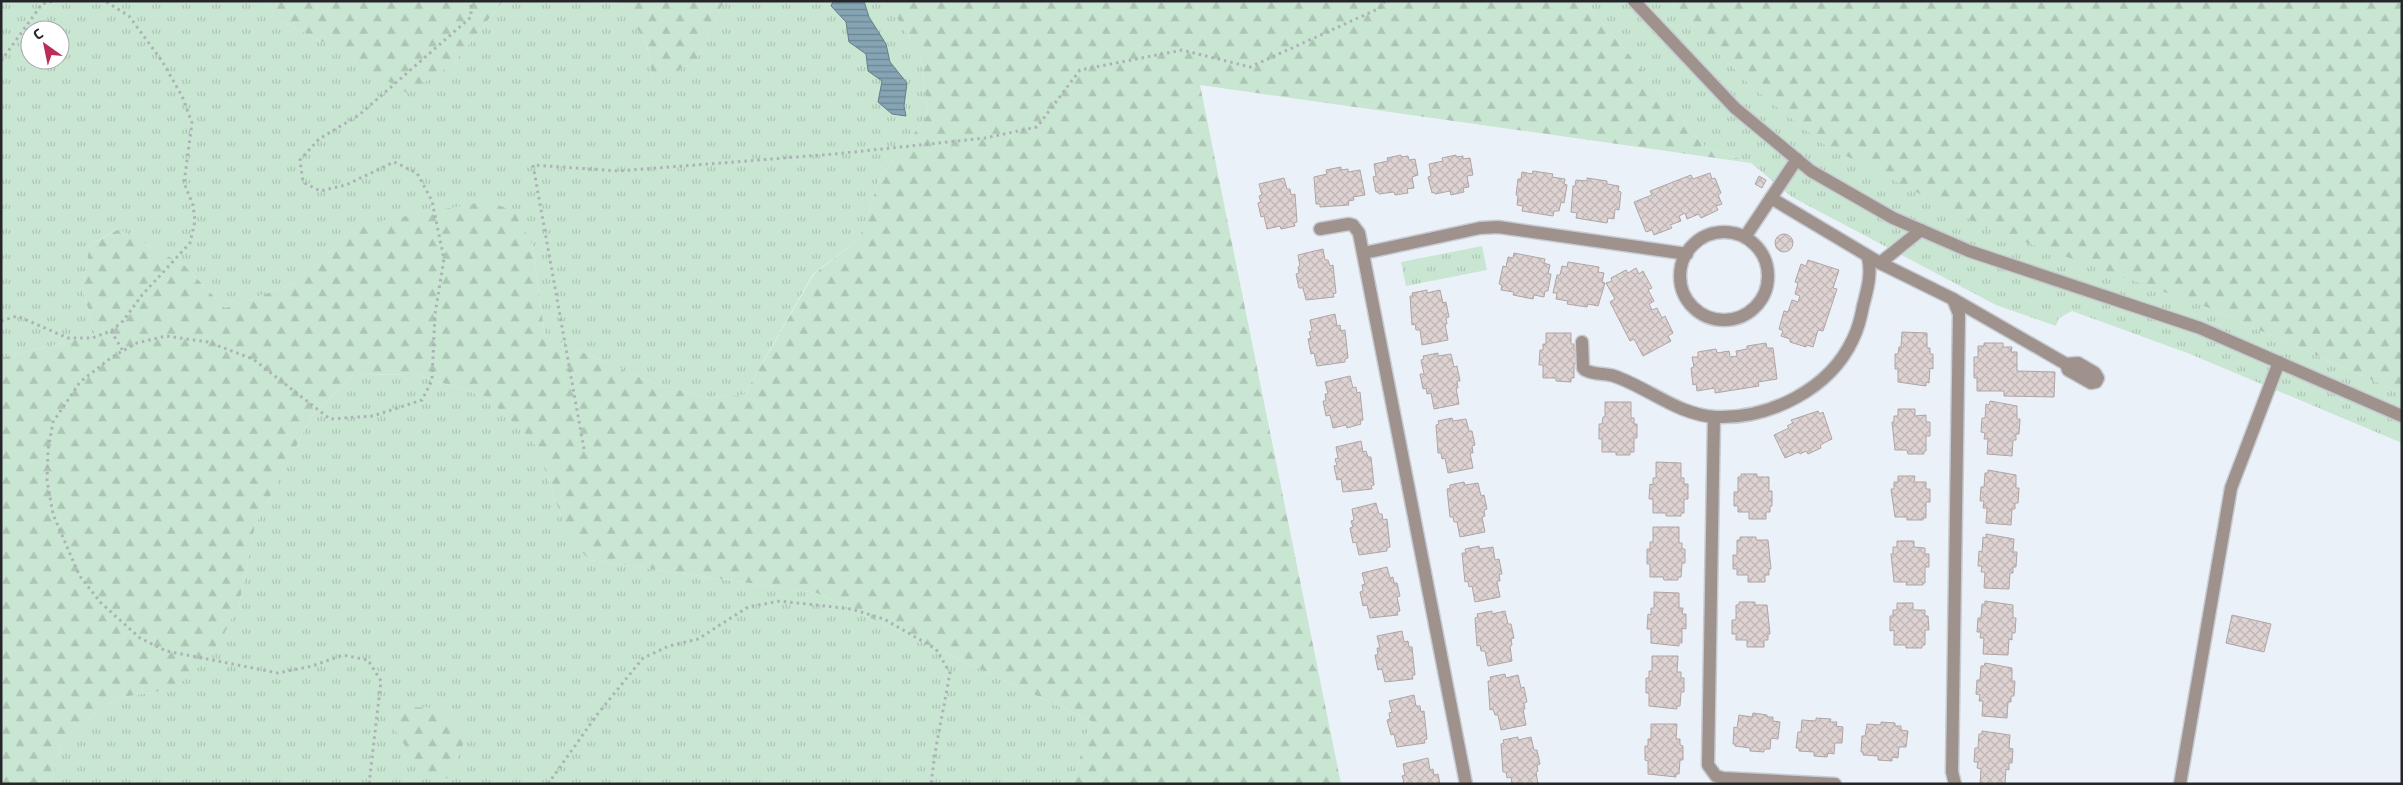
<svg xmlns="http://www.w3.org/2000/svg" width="2403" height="785" viewBox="0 0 2403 785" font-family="'Exo 2',sans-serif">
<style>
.grass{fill:url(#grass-tufts);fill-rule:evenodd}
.forest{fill:url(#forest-firs)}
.water{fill:url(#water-rules);stroke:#687e8a}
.building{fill:url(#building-cross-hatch);stroke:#afa5a4}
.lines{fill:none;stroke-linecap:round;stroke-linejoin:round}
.minor-casing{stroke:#c7ccd4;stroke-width:15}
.path{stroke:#adb2b9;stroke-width:3;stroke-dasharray:2.5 4;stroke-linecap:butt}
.minor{stroke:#9f928c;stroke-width:12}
</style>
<defs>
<pattern id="grass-tufts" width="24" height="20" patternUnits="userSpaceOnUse" patternTransform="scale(1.25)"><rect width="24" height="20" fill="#c9e6d2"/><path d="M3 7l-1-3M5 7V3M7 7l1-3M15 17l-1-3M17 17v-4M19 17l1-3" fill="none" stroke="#acc5b4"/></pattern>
<pattern id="forest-firs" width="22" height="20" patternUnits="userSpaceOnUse" patternTransform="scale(1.25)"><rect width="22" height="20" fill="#c9e6d2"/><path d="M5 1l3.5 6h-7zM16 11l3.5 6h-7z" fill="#acc5b4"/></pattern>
<pattern id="water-rules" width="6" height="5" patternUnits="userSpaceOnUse" patternTransform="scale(1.25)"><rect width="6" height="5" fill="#85a4b4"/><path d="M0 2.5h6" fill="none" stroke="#6d8592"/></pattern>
<pattern id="building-cross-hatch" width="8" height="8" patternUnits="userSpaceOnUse" patternTransform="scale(1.25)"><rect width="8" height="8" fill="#ded3d2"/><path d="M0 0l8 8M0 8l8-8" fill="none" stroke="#beb5b4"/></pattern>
</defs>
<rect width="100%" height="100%" fill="#ebf1f9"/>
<!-- grass -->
<g class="grass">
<path d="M1,1H269L275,18L333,47L453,64L503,1L620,3L647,44L654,84L697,60L724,1H886L920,54L928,115L880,178L859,239L813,274L744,395L709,398L656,384L545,336L532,244L359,225L294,284L225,308L184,265L118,229L90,245L82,286L95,335L1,358ZM30,30H60V60H30Z"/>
<path d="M1582,1H1670L1752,87L2209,308L2402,393V443L2190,354L2072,311L2059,318L2056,326L1996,305L1792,197L1751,163L1705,147L1589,6Z"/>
<path d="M1482,246L1487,270L1406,286L1401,262Z"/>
<path d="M415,374L486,397L536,445L563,521L590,560L817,593L1091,721L1072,784H51L60,747L86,719L117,698L160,691L239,604L255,526L313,414L354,375Z"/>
</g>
<!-- forest -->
<g class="forest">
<path d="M269,1H503L453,64L407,93L333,47L275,18Z"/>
<path d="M609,1H724L697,60L654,84L647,44L620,3Z"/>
<path d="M886,1H1582L1589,6L1705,147L1751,163L1200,85L1341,784H1072L1091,721L817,593L590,560L575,546L563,521L536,445L486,397L415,374L354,375L313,414L255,526L239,604L220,642L189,678L160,691L117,698L86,719L60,747L51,784H1V358L95,335L82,286L90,245L119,229L184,265L225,308L294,284L359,225L487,201L514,211L532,244L545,336L656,384L709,398L744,395L814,274L859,239L880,178L928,115L920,54Z"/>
<path d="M1670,1H2402V393L2209,308L1986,228L1823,144L1752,87Z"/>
<path d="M411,707L436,708L467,733L450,779L422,772L393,727Z"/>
</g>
<!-- water -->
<path class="water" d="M833,1H864L869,17L886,44L890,62L907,83L904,106L906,116L892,114L878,102L882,81L868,71L866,54L849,42L846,22L831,6Z"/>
<!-- building -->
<g class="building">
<path d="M1401,155V157L1408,156L1409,160L1415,159L1418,175L1412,177L1414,188L1407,189L1408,193L1395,195L1394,192L1379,194L1378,192H1376L1373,177L1376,176L1374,164L1388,161L1387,158Z"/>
<path d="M1456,155V157L1463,156V159L1470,158L1473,175L1467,176L1469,187L1463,188L1464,192L1451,195L1450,191L1435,194L1434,192L1432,193L1428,177L1431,176L1429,164L1443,161L1442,158Z"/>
<path d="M1341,167V170L1348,169V172L1360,170L1365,195L1353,197L1354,200L1348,201L1349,205L1320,207V204H1316L1314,177L1327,174L1326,170Z"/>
<path d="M1533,171L1553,174L1552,177L1565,179L1564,184L1567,185L1564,203L1561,202L1559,211H1554L1553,216L1522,211L1523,206L1517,205L1518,196L1516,195L1518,179H1521L1522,172L1532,174Z"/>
<path d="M1710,173L1712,179L1715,178L1721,193L1718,195L1722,204L1716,206L1718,210L1701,218L1699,214L1687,219L1685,213L1679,216L1681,221L1670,225L1672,228L1654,235L1652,230L1646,232L1634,202L1652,195L1650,191L1691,175L1693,179Z"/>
<path d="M1759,176L1766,180L1762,188L1755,184Z"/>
<path d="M1284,178L1287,189H1290L1291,195L1295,194L1297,222L1294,223L1295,226L1281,229L1280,226L1267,229L1264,216L1261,217L1258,203L1261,202L1259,196L1262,195L1259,184Z"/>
<path d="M1587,178L1607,181V184L1619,186L1618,191L1621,192L1619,210L1615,209L1614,219L1608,218L1607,223L1576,218L1577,213L1571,212L1573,186H1575L1576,180L1587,181Z"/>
<circle cx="1784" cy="243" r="9"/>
<path d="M1323,249L1325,260H1328L1330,266L1333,265L1336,293L1333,294L1334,297L1306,300L1303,288H1299L1296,274L1299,273L1298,267L1300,266L1298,255Z"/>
<path d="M1514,253L1545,259L1544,263L1550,265L1548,274H1551L1548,291H1545L1544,297L1534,295L1533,299L1513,295L1514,292L1501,290L1502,285L1499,284L1503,266L1506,267L1508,257L1513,258Z"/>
<path d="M1808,260L1839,270L1833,288L1837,289L1823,331L1818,330L1813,347L1807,345L1806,347L1790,342V339L1781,336L1783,331L1779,329L1784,311L1788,312L1792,300L1798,302L1800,296L1795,294L1798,283L1795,282L1801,264L1806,266Z"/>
<path d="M1568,262L1599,267L1598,272L1604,273L1602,282L1605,283L1598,306L1588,304L1587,307L1567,304L1568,301L1556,299L1557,293H1553L1557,275H1560L1562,266L1567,267Z"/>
<path d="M1636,268L1639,274L1643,271L1652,288L1648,290L1654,301L1649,304L1652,310L1657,308L1662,318L1665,316L1673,333L1668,336L1671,341L1643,356L1634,339L1630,341L1610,302L1615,299L1606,283L1612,281L1611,278L1626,270L1628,273Z"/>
<path d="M1427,290V293L1440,290L1443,303L1446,302L1449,317L1446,318L1447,324H1445L1448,340L1422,345L1420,330H1416L1415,324L1412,325L1410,296H1413L1412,293Z"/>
<path d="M1335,314L1337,326L1340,325L1341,331L1345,330L1348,358L1345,359V362L1317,366L1314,353L1311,354L1308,339L1311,338L1309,332L1312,331L1310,320Z"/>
<path d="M1902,332L1927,333V348H1930V354H1933V369L1930,368L1929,383L1926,382V386L1898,382V369H1895V354H1898L1899,347H1901Z"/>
<path d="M1546,333H1571V344H1574V350H1578L1577,364H1574V378H1571V382L1556,381V378H1543V365H1539L1540,350H1543V344H1546Z"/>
<path d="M1766,343L1767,348H1773L1777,379L1758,382L1759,386L1715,393V388L1697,391L1696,384L1693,385L1691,368L1694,367L1692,357H1698V352L1716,349L1717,353L1729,351L1730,357L1737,356L1736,351L1747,349V346Z"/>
<path d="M1984,343H2003V347H2012L2011,352H2017V371L2055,372L2054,397L2004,396V391H1977V378H1974V357H1978V346H1984Z"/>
<path d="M1438,353V356L1451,354L1454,367L1457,366L1460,381H1457L1458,388H1456L1459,404L1434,409L1431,393L1427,394L1426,388L1423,389L1420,374H1424L1421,360L1424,359L1423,356Z"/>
<path d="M1350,376L1353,388L1356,387L1357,393L1360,392L1363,420L1360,421L1361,424L1347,428L1346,425L1333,428L1330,415L1326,416L1323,401H1326L1325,394H1328L1325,382Z"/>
<path d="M1990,401L2017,406V419H2020L2019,434H2016V440H2013L2012,456L1987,454L1988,439H1984L1985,433L1981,432L1982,418H1985L1986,404L1989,405Z"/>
<path d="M1605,402H1631V418H1634V424H1637V438H1634V452H1630V455H1616V452H1602V439H1599V424H1602L1603,417H1605Z"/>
<path d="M1898,409H1915V416L1926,415V422H1930V436H1926V451H1924V454H1908L1907,450H1895L1892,422H1894V416H1898Z"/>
<path d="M1818,411L1820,414L1823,412L1832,439L1820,445L1821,448L1808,454L1806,451L1800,454L1799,452L1785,458L1774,435L1789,428L1787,426L1793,423L1791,420Z"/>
<path d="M1452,418L1453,421L1466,419L1469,431H1472L1475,445L1472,446L1473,453H1470L1473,468L1448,473L1445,458L1442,459L1441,453H1438L1436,425L1439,424L1438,421Z"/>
<path d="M1361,441L1363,452L1366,451L1368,457H1371L1374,485L1371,486L1372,489L1343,492L1341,479L1337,480L1334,466L1337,465L1335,459L1338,458L1336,447Z"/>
<path d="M1656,462L1681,463V478H1684V484H1688V499H1684V513H1681V516H1666V513H1653V499H1649L1650,484L1653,485V478H1656Z"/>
<path d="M1988,470L2016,475V488H2019L2018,503H2015V509H2012L2011,525L1986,523L1987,508H1983L1984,501H1980L1981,487H1984L1985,473H1988Z"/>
<path d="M1741,474H1757V477H1769V491H1772V506H1770V512H1766V519H1749V512H1738V506H1734V492H1738V477H1741Z"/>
<path d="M1898,476H1915L1914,482H1926V489H1930V502H1926V518H1923V520H1907V517H1895L1891,489H1894V482H1898Z"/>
<path d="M1464,482L1465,485L1478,483L1481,496L1484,495L1487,509L1484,510L1485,516L1482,517L1485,532L1460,537L1457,522H1454L1453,517H1450L1447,489L1450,488V485Z"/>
<path d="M1376,503L1379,514H1382L1383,520L1387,519L1390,547L1387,548V551L1359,555L1356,542L1353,543L1350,528L1353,527L1351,521L1354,520L1352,509Z"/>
<path d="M1653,527H1679V543H1682V549H1685V563H1682L1681,577H1678V580H1664L1663,577H1650V564H1647V549H1650V542H1653Z"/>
<path d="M1986,534L2014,539L2013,552H2017L2016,567H2013V573H2010L2009,589L1984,588L1985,572H1981L1982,566H1978L1979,551L1982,552L1983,537L1986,538Z"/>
<path d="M1740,537H1756V540H1768L1771,569H1769V575H1765V582H1748V575H1737V569H1733V555H1737V540H1740Z"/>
<path d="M1897,541H1914V547L1925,548V554H1929V567H1925V583H1923V585H1906L1907,582H1894L1891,554H1893V547H1897Z"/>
<path d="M1479,546L1480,549L1493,547L1495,560L1499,559L1502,574H1499L1500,581H1497L1500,597L1475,602L1472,586L1469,587L1468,581L1465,582L1462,553H1466L1465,549Z"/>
<path d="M1387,567L1390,578L1393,577L1394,583H1397L1400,596L1397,597L1400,611L1397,612L1398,615L1370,618L1367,605L1363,606L1360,592L1363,591L1362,585L1365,584L1362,573Z"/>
<path d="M1654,592L1679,593V608H1683L1682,614H1686V629L1682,628V643H1679V646L1651,643V629H1647L1648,614L1651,615V608H1654Z"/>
<path d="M1985,601L2013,605V618H2016L2015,633H2012V640L2009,639L2008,655L1983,654L1984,638H1980L1981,632H1977L1978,618H1981L1982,604H1985Z"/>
<path d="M1739,602H1755V605H1767L1770,634H1768V640H1764V647H1747V640H1736V634H1732V620H1736V605H1739Z"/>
<path d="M1897,603H1913V610H1925V616H1928L1929,630H1925V645H1922V648H1906V645H1894V630L1890,631V616H1893V610H1897Z"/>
<path d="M1492,611V614L1505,611L1508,624H1511L1514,638L1511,639L1512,645L1510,646L1512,661L1488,666L1485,651H1481L1480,645L1477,646L1475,618L1478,617L1477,614Z"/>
<path d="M2232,615L2271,624L2264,652L2226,643Z"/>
<path d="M1402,631L1404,642L1408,641L1409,647H1412L1415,675H1412L1413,679L1385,682L1382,669L1378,670L1375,655H1378L1377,648H1380L1377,636Z"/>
<path d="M1652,656H1678L1677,672H1681V678H1684V692H1681L1680,706H1677V709L1649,706V693H1646V678H1649V671H1652Z"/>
<path d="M1985,663L2012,668V681H2015L2014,696H2011V702H2008L2007,718L1982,716L1983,701H1979L1980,695L1976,694L1977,680H1980L1981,666H1984Z"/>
<path d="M1505,674L1506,678L1518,675L1521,688L1524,687L1527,702L1524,703L1525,709H1523L1526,725L1501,730L1498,715H1495L1493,709L1490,710L1488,681H1491L1490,677Z"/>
<path d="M1414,695L1416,706H1420L1421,712L1424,711L1427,739L1424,740L1425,743L1397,747L1394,734L1391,735L1387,720L1390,719L1389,713L1392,712L1389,701Z"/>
<path d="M1753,713L1767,715V717H1773V721L1780,722L1778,739L1771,738L1770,749H1764V752L1750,751V748L1735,746V744H1733L1734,727L1737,728L1739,715L1752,717Z"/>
<path d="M1816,718L1831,719L1830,722H1837L1836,726L1843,727L1842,743H1835L1834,754L1828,753L1827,757L1814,756V752L1799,751V748H1796L1798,732H1801L1802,720L1816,721Z"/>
<path d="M1881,722L1895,723V726H1901V730L1908,731L1906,747H1899L1898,758L1892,757V761L1878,760V756L1863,755V752H1861L1862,736H1865L1867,724L1881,725Z"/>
<path d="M1651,724H1677L1676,739H1680V745L1683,746V760H1680L1679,774H1676V777L1648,774V761L1645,760V746H1648V739H1651Z"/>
<path d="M1982,731L2010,735L2009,748L2013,749L2012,763H2009V770L2006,769L2005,784H1980L1981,769L1977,768L1978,762H1974L1975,748H1978L1979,734H1982Z"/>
<path d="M1518,737V740L1531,737L1534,750H1537L1540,764L1537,765L1538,771L1536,772L1538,784H1512L1511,777L1507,778L1506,772H1503L1501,744L1504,743L1503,740Z"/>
<path d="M1428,758L1430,770L1433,769L1434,775L1438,774L1440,784H1401L1404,782L1402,776L1405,775L1403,764Z"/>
</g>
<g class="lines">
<!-- minor casing -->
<g class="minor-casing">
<g id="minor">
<path d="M1634,1L1735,108L1811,171L1893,218L1969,251L2200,328L2402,416"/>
<path d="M1771,198L1797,159"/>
<path d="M1320,229L1349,224L1353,225L1359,233L1466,784"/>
<circle cx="1724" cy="276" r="44"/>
<path d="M1745,237L1771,198L1880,263L1921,230"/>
<path d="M1364,253L1480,228L1498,227L1687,254"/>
<path d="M1880,263L1953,299L2066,364L2068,370L2091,383L2096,382L2098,378L2095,373L2078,363L2066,364"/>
<path d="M1953,299L1959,314L1952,772L1955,784"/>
<path d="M1582,342L1583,368L1585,370C1594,375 1605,373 1614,376C1649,388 1678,415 1716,417C1770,419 1830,389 1853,339C1858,329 1861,317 1863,306C1867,291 1872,274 1868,258"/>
<path d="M1714,417L1708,765L1716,776L1723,778L1835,784"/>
<path d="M2180,784L2231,488L2279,362"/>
</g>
</g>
<!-- path -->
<g class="path">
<path d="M1,61L42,4L53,1"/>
<path d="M1,321L17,316L68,338H92L111,331L123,321L142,295L190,243L195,221L193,205L184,183L192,123L182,96L162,61L129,16L105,1"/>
<path d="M111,331L123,351"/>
<path d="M584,449L533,165L619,171L835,154L985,138L1037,127L1080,70L1182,50L1250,67L1380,8L1385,1"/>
<path d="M369,784L381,681L368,660L343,655L312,666L278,673L166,651L140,638L101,603L79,575L53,514L47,480L48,450L53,422L80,382L112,357L137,343L166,336L208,342L253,359L330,419L373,416L422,400L432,380L435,314L444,259L432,201L417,173L394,162L346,185L320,191L303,182L300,160L319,139L359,115L471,17V1"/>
<path d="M548,784L596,716L643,658L669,646L698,639L748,607L780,601L851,609L884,619L936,649L950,673L935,753L931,784"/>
</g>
<!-- minor -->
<use href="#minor" class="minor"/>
</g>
<!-- border -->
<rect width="2403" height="785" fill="none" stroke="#242629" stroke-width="5"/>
<!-- north arrow -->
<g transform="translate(45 45) rotate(327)"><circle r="24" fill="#ffffff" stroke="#a7a8a9"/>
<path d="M0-4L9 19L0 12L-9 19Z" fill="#bb2c57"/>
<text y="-8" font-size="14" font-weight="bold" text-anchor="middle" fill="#242629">С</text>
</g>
</svg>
